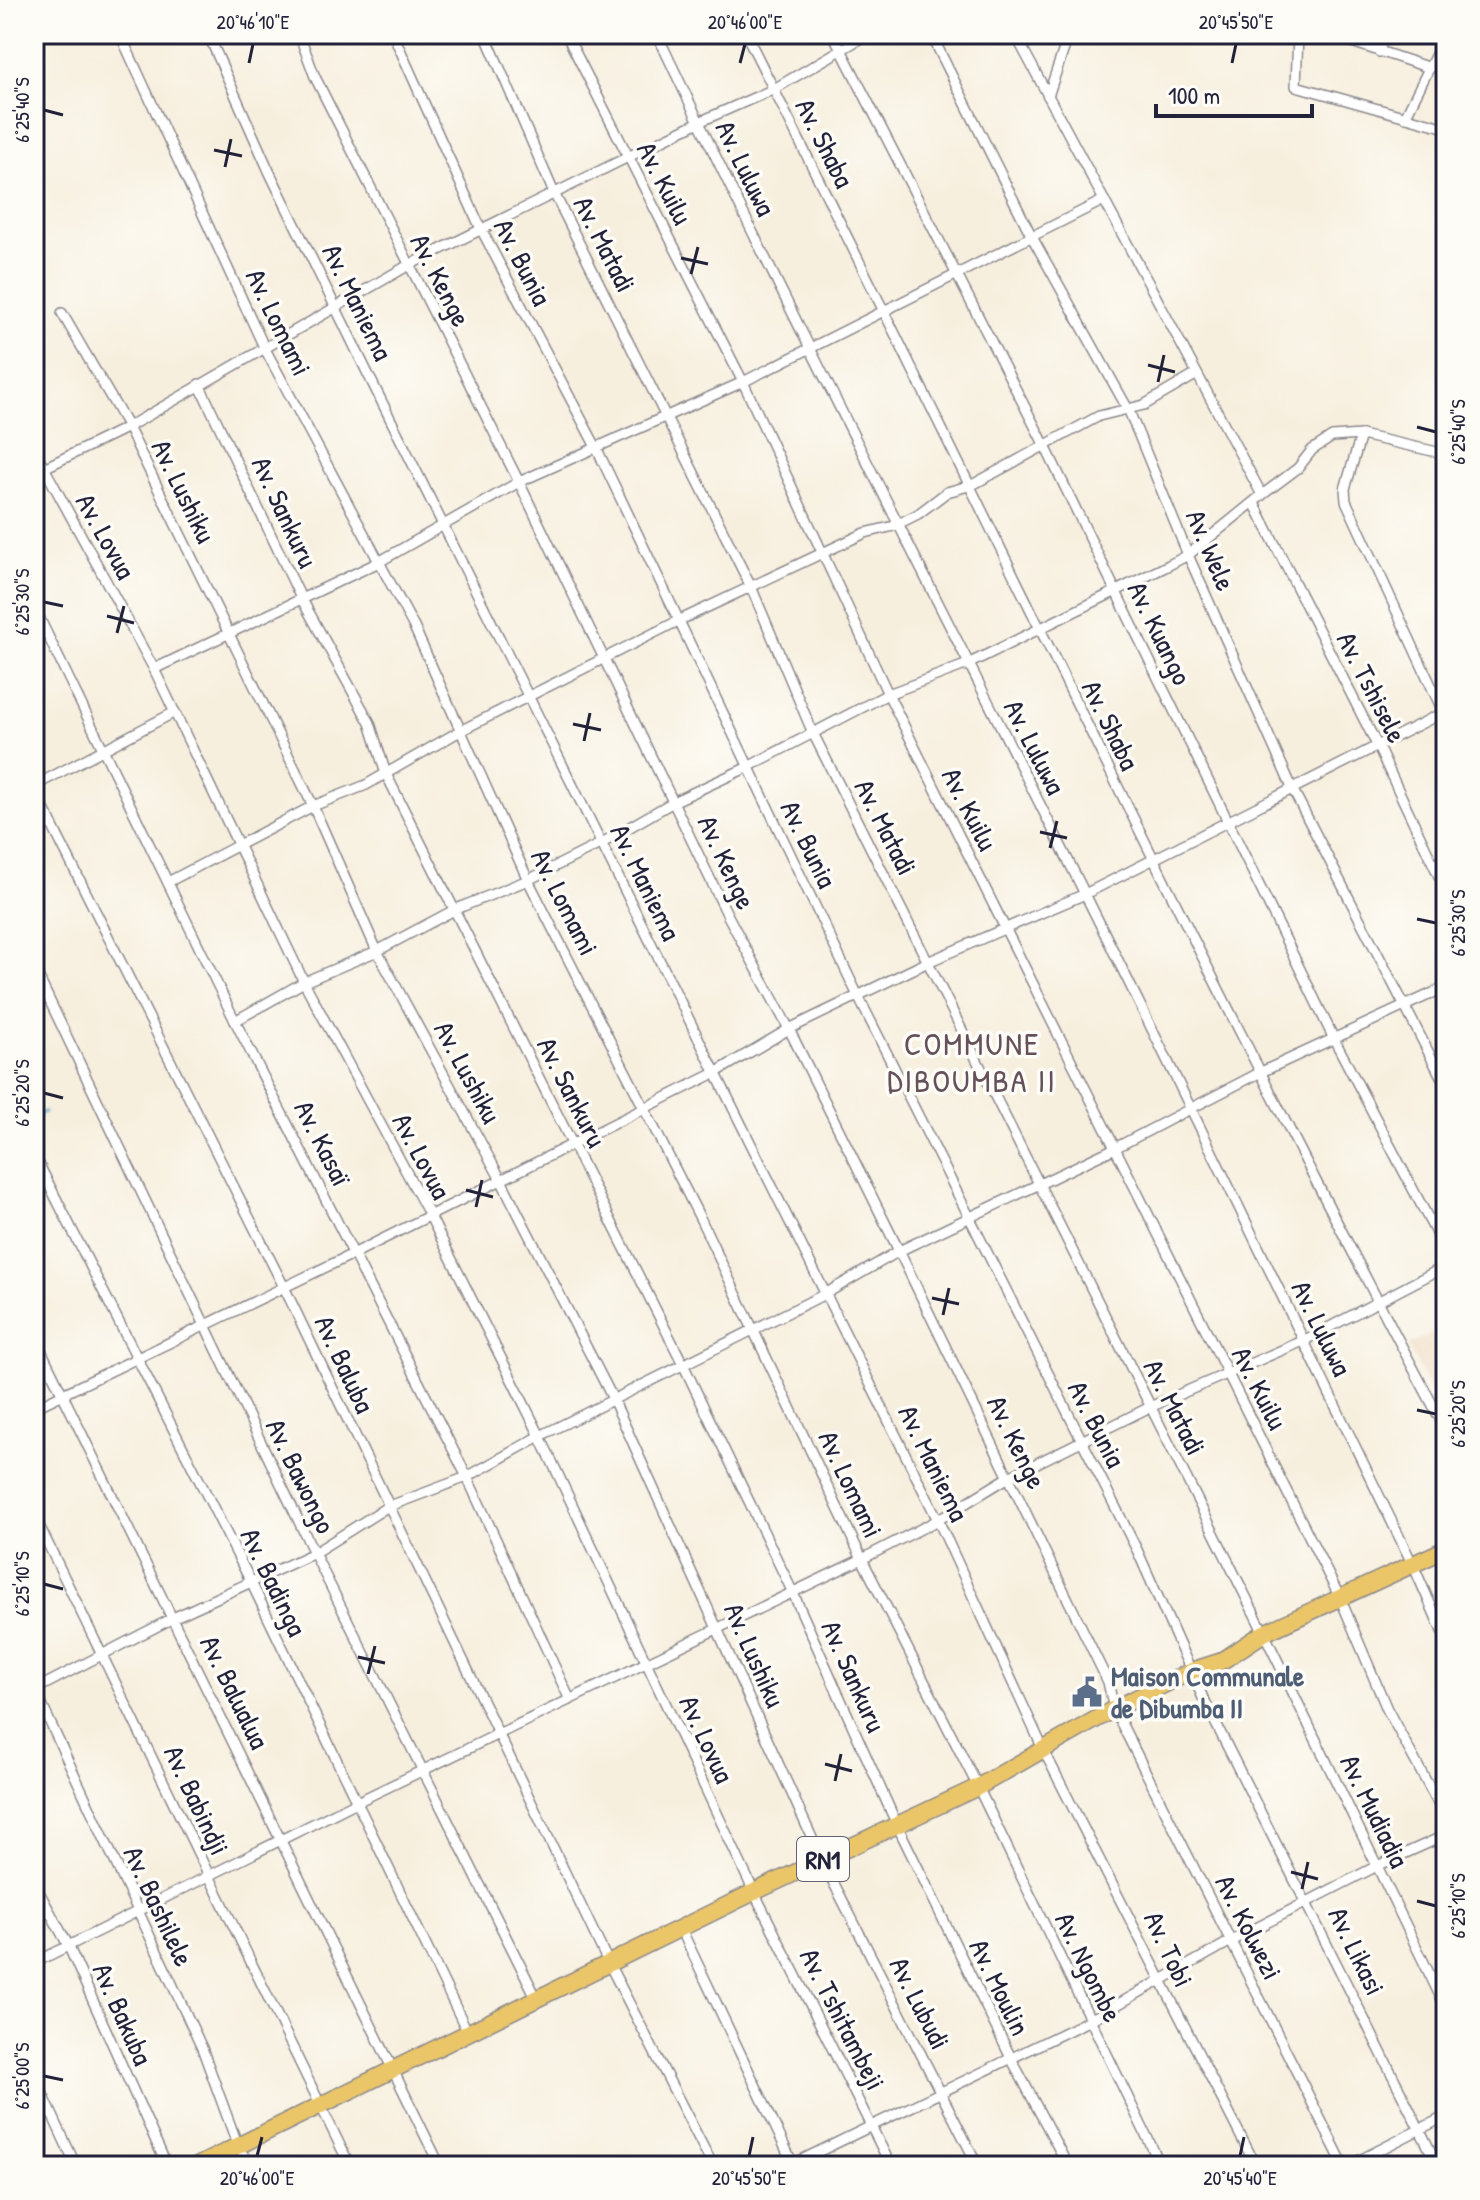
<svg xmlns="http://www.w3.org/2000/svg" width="1480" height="2200" viewBox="0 0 1480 2200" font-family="'Patrick Hand',sans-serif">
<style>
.built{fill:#edd7bb}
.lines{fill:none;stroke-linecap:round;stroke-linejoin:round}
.stream{stroke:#55a4cf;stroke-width:3}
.street-casing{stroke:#8c888c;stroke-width:12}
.highway-casing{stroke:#8c888c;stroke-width:19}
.street{stroke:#fff;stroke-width:9}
.highway{stroke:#eac669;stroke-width:16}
.ticks{fill:none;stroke:#22223b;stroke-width:3}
.labels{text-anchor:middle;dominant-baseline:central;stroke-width:7;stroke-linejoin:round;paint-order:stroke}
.shield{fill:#fdfcf7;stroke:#646373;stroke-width:2}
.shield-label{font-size:26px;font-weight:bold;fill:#22223b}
.street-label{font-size:28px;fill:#22223b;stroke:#fdfcf7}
.service-label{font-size:28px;font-weight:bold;fill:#4e5e75;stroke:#fdfcf7;text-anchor:start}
.quarter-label{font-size:32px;letter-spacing:2px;fill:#65515b;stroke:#fdfcf7}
.neatline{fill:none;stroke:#22223b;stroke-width:3}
.ticks-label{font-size:20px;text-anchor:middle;fill:#22223b}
</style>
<rect width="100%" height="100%" fill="#fdfcf7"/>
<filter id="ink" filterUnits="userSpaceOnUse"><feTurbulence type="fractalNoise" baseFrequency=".0125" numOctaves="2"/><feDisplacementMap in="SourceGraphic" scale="16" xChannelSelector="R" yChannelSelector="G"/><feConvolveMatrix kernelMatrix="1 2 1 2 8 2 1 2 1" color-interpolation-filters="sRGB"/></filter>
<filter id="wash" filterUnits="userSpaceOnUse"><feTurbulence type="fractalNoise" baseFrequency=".006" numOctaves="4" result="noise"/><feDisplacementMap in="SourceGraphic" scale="32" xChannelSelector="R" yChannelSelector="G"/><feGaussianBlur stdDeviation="1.8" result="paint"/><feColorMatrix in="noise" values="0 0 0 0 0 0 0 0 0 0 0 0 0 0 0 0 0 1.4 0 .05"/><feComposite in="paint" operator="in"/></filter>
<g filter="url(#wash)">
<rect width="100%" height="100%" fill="#f7efde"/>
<!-- built -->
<path class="built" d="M1446,1327V1423L1408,1345Z"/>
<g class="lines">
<!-- stream -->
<path class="stream" d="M34,1117L44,1112"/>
</g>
</g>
<g filter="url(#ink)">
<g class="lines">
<!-- street casing -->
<g class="street-casing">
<g id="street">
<path d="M120,34L264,347L414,627L528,880L701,1220L862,1559L978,1787L1161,2166"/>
<path d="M208,34L269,171L368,374L938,1520L1044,1751L1256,2166"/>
<path d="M299,34L315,77L519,482L728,916L789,1029L899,1251L1108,1682L1114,1709L1344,2166"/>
<path d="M393,34L481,229L596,447L859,998L1138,1552L1203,1698L1438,2166"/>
<path d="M485,34L554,193L752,589L812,731L1264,1633L1446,2008"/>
<path d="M566,34L743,382L888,694L1341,1600L1387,1709L1446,1818"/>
<path d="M657,34C794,324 942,608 1086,896C1197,1118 1304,1343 1414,1567L1446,1640"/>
<path d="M746,34C980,499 1201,971 1446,1430"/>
<path d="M833,34L1046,448L1334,1039L1446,1252"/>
<path d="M931,34L1032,237L1129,411L1188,555L1293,790L1446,1086"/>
<path d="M1015,34L1262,495L1298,468L1312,450L1332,437L1361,435L1446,454"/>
<path d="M1298,34L1296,86L1446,128"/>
<path d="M1328,34L1430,68"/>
<path d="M1379,52L1384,34"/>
<path d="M1048,96L1069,34"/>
<path d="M1405,117L1446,34"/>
<path d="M62,313L128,427L313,806L377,951L500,1178L613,1399L822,1860L978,2166"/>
<path d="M199,384L300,596L370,723L386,774L683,1364L793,1593L897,1825L1011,2058L1068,2166"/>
<path d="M1361,435L1345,489L1346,501L1446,718"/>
<path d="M34,449L154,669L304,982L429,1214L540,1436L754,1892L891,2166"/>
<path d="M44,468L128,427L409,265L699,122L774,89L868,34"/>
<path d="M1254,503L1377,745L1446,891"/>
<path d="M34,607L235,1021L467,1477L570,1700"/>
<path d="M154,669L377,563L519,482L743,382L1104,200"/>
<path d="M34,786L175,712"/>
<path d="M34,789L284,1287L608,1962L713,2166"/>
<path d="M168,882L313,806L366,785L460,731L676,622L865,533L894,526L918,514L947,492L972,485L1099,416L1144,405L1197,374"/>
<path d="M34,968L314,1553L537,1999"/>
<path d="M235,1021L304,982L377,951L456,909L528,880L602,843L675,801L746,768L888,694L968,664L1169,565L1188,555L1262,495"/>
<path d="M34,1155L251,1582L468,2033"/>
<path d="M34,1336L440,2166"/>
<path d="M34,1408L355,1253L715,1073L789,1029L930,961L1085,894L1446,711"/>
<path d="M34,1515L350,2166"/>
<path d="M34,1688L202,2048L238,2146L250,2166"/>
<path d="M34,1690L175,1617L314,1553L387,1507L467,1477L540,1436L825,1294L899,1251L1115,1148L1259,1073L1446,987"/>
<path d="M34,1883L68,1945L167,2166"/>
<path d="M681,1929L794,2166"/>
<path d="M34,1963L357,1802L862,1559L938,1520L1009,1477L1150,1407L1303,1341L1446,1266"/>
<path d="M34,2075L76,2166"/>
<path d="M793,2164L1090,2020L1231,1941L1377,1866L1446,1835"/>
<path d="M1348,2166L1446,2116"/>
</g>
</g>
<!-- highway casing -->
<g class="highway-casing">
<path id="highway" d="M197,2166L754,1892L978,1787L1114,1709L1194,1670L1222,1661L1264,1633L1446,1549"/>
</g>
<!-- street -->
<use href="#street" class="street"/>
<!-- highway -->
<use href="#highway" class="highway"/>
</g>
</g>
<!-- ticks -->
<path class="ticks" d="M249,63L253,44M740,63L745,44M1232,63L1236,44M44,110L63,115M214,150L242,156M225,167L231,139M681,258L708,264M691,274L698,247M1148,365L1175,372M1158,382L1164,355M1417,427L1436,432M44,602L63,606M107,616L134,623M117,633L124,606M573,724L601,730M584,741L590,713M1040,832L1067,838M1050,848L1057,821M1417,919L1436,923M44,1093L63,1098M466,1190L493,1197M476,1207L482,1180M932,1298L959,1304M943,1315L949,1288M1417,1410L1436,1414M44,1584L63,1589M358,1657L385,1663M368,1674L375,1646M825,1764L852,1771M835,1781L841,1754M1291,1872L1318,1879M1302,1889L1308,1862M1417,1901L1436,1906M44,2076L63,2080M257,2156L262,2137M749,2156L753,2137M1240,2156L1244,2137"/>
<!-- icons -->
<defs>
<g id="civic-bare" transform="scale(2.4)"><path d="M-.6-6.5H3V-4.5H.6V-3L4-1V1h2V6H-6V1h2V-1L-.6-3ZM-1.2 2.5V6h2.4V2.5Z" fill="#5c6f8a" stroke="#fdfcf7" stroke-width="2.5" paint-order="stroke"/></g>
</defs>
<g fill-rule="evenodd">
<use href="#civic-bare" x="1087" y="1692"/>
</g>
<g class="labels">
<!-- shield labels -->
<rect class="shield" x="797" y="1837" width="52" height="44" rx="6"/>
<g class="shield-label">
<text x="823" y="1859">RN1</text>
</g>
<!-- street labels -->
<g class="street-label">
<text transform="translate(825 143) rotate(63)">Av. Shaba</text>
<text transform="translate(746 168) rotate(64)">Av. Luluwa</text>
<text transform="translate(665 183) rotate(63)">Av. Kuilu</text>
<text transform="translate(605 244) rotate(63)">Av. Matadi</text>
<text transform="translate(523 262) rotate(63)">Av. Bunia</text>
<text transform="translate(441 280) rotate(63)">Av. Kenge</text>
<text transform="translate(358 302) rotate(64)">Av. Maniema</text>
<text transform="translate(279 322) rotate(64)">Av. Lomami</text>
<text transform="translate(184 491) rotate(64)">Av. Lushiku</text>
<text transform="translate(285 512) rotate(65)">Av. Sankuru</text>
<text transform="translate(106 536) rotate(61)">Av. Lovua</text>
<text transform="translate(1211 550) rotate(67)">Av. Wele</text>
<text transform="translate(1160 633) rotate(64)">Av. Kuango</text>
<text transform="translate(1372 687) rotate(63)">Av. Tshisele</text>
<text transform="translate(1111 725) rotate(64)">Av. Shaba</text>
<text transform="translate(1035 747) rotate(63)">Av. Luluwa</text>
<text transform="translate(970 809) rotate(63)">Av. Kuilu</text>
<text transform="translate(886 827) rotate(63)">Av. Matadi</text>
<text transform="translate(809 844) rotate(64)">Av. Bunia</text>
<text transform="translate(727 862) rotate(65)">Av. Kenge</text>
<text transform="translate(646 882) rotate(64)">Av. Maniema</text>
<text transform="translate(565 902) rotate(63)">Av. Lomami</text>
<text transform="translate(468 1072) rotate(62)">Av. Lushiku</text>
<text transform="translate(572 1092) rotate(63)">Av. Sankuru</text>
<text transform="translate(323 1143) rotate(63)">Av. Kasaï</text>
<text transform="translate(422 1156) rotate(62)">Av. Lovua</text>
<text transform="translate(1322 1328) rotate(64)">Av. Luluwa</text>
<text transform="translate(345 1364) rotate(65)">Av. Baluba</text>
<text transform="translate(1260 1388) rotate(63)">Av. Kuilu</text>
<text transform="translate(1175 1407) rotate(63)">Av. Matadi</text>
<text transform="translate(1097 1424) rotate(63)">Av. Bunia</text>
<text transform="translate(1017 1442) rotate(64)">Av. Kenge</text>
<text transform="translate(934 1463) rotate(64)">Av. Maniema</text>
<text transform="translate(301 1476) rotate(64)">Av. Bawongo</text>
<text transform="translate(851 1484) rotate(65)">Av. Lomami</text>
<text transform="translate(274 1582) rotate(64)">Av. Badinga</text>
<text transform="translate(755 1655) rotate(66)">Av. Lushiku</text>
<text transform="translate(854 1676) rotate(66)">Av. Sankuru</text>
<text transform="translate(235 1692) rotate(64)">Av. Balualua</text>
<text transform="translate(707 1739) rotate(65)">Av. Lovua</text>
<text transform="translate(197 1800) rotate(65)">Av. Babindji</text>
<text transform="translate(1375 1811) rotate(64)">Av. Mudiadia</text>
<text transform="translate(159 1906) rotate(65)">Av. Bashilele</text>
<text transform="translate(1249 1927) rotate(63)">Av. Kolwezi</text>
<text transform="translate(1169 1949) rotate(65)">Av. Tobi</text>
<text transform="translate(1357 1951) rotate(64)">Av. Likasi</text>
<text transform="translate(1089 1967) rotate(64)">Av. Ngombe</text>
<text transform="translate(1000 1987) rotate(64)">Av. Moulin</text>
<text transform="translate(920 2003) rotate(63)">Av. Lubudi</text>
<text transform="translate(123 2014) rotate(66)">Av. Bakuba</text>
<text transform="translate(843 2019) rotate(63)">Av. Tshitambeji</text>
</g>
<!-- service labels -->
<g class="service-label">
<text x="1111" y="1676">Maison Communale<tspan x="1111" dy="32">de Dibumba II</tspan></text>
</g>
<!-- quarter labels -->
<g class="quarter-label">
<text x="972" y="1043">COMMUNE<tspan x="972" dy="37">DIBOUMBA II</tspan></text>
</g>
</g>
<!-- margin -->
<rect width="1480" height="2200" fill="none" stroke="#fdfcf7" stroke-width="88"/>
<!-- scale -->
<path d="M1156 104v12h156v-12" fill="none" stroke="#22223b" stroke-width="4"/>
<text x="1168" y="104" font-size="24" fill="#22223b" stroke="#fdfcf7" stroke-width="6" paint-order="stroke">100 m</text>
<rect x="44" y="44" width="1392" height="2112" class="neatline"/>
<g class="ticks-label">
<text x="253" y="29">20°46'10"E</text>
<text x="745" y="29">20°46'00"E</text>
<text x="1236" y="29">20°45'50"E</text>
<text transform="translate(22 110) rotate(-90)" y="7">6°25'40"S</text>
<text transform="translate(1458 432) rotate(-90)" y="7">6°25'40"S</text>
<text transform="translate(22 602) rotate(-90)" y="7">6°25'30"S</text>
<text transform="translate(1458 923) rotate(-90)" y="7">6°25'30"S</text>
<text transform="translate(22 1093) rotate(-90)" y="7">6°25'20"S</text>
<text transform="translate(1458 1414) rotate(-90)" y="7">6°25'20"S</text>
<text transform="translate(22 1584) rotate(-90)" y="7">6°25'10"S</text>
<text transform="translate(1458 1906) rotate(-90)" y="7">6°25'10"S</text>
<text transform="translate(22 2076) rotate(-90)" y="7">6°25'00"S</text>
<text x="257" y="2185">20°46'00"E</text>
<text x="749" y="2185">20°45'50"E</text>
<text x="1240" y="2185">20°45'40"E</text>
</g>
</svg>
